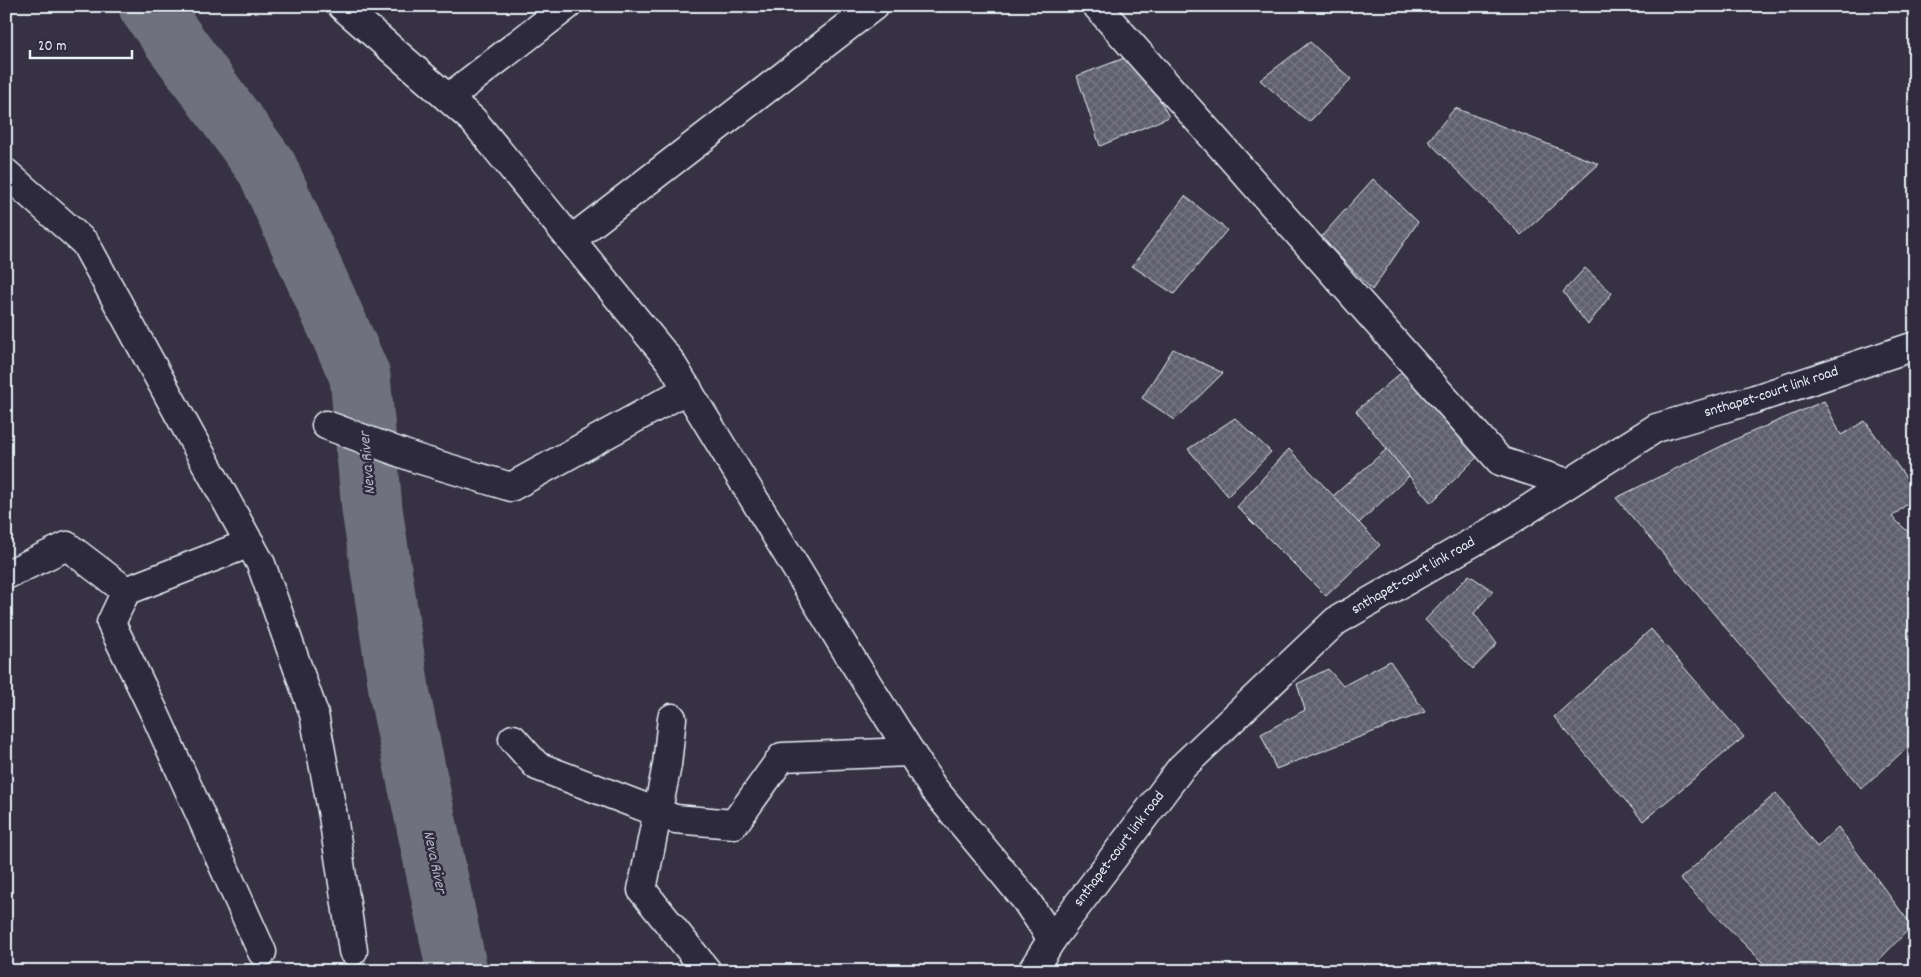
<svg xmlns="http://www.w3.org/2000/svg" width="1921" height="977" viewBox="0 0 1921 977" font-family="Dekko,sans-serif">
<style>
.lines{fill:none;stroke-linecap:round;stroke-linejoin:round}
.river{stroke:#70717f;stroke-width:61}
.building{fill:url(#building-cross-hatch);stroke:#e8f1f8}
.street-casing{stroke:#e8f1f8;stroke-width:31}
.secondary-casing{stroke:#e8f1f8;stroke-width:31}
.street{stroke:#2f2a3d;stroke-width:28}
.secondary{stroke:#2f2a3d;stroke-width:28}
.labels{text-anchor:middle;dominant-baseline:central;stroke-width:5;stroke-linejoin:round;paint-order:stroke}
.street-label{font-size:15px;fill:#e8f1f8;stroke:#2f2a3d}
.water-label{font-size:16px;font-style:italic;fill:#b2b7c2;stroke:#2f2a3d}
</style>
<defs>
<pattern id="building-cross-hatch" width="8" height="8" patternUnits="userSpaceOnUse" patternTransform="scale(1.25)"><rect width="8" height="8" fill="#605e6e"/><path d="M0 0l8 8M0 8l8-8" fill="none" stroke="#777683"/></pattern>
</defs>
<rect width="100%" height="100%" fill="#363244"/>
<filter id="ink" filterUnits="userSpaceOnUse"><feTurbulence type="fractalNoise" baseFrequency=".02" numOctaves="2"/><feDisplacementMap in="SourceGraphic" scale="10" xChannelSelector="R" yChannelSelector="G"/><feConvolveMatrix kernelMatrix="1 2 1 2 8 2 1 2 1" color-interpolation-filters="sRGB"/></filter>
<g filter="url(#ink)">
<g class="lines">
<!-- river -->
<path class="river" d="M149,6L267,168L360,376L372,509L400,696L457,971"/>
</g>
<!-- building -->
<g class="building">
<path d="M1310,42L1351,79L1309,122L1260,80Z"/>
<path d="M1135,54L1169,117L1100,146L1077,76Z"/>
<path d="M1455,108L1599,164L1521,235L1428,141Z"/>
<path d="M1373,179L1418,222L1372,290L1321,237Z"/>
<path d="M1185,196L1227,230L1174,294L1132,266Z"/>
<path d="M1585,268L1612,293L1588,325L1563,292Z"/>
<path d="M1173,349L1223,373L1175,420L1142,398Z"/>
<path d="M1416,360L1487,447L1431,503L1356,411Z"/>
<path d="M1824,401L1841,435L1865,421L1915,490V497L1892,517L1915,538V578L1910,583L1915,588V740L1862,789L1616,498L1738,438Z"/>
<path d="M1235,418L1271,452L1228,496L1188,449Z"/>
<path d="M1289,449L1380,545L1326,596L1237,507Z"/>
<path d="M1387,449L1409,476L1359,523L1333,496Z"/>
<path d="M1469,575L1493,591L1474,613L1497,644L1473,669L1425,620Z"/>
<path d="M1651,629L1744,737L1643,821L1554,717Z"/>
<path d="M1390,661L1425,712L1276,769L1261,734L1305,710L1297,684L1328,669L1343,686Z"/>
<path d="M1776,793L1817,847L1838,827L1912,926L1868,971H1771L1680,879Z"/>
</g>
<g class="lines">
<!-- street casing -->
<g class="street-casing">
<g id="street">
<path d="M342,6L473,120L670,361L846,650L933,788L1025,899L1052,939"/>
<path d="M1097,6L1500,461L1568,483"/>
<path d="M448,98L567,6"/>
<path d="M6,173L85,243L261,564L314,714L333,816L353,951"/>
<path d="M571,240L874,6"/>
<path d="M326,425L415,458L511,487L688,389"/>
<path d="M6,575L67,546L126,591L250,543"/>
<path d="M126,591L111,623L155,714L262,952"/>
<path d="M672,718L667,765L642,890L707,971"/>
<path d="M513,739L537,766L675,819L734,824L782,757L910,752"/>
</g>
</g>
<!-- secondary casing -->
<g class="secondary-casing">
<g id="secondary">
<path id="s1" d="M1032,971L1052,939L1181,768L1336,621L1508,522L1656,428L1755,399L1915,346"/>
</g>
</g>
<!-- street -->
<use href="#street" class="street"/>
<!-- secondary -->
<use href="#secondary" class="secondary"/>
</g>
</g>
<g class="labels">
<!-- street labels -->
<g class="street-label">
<text stroke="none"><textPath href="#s1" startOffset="960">snthapet-court link road</textPath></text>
<text stroke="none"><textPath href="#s1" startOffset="555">snthapet-court link road</textPath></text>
<text stroke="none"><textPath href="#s1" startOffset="150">snthapet-court link road</textPath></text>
</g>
<!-- water labels -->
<g class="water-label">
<text transform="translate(368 463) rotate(-95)">Neva River</text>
<text transform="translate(434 862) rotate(78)">Neva River</text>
</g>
</g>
<!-- margin -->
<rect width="1921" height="977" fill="none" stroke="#2f2a3d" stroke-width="25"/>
<rect x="12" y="12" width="1896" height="952" fill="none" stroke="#e8f1f8" stroke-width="2" filter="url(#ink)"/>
<!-- scale -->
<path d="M30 50v8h102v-8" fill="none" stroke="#e8f1f8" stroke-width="2.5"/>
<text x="38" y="50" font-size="15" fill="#e8f1f8" stroke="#2f2a3d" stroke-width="4" paint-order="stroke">20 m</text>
</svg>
